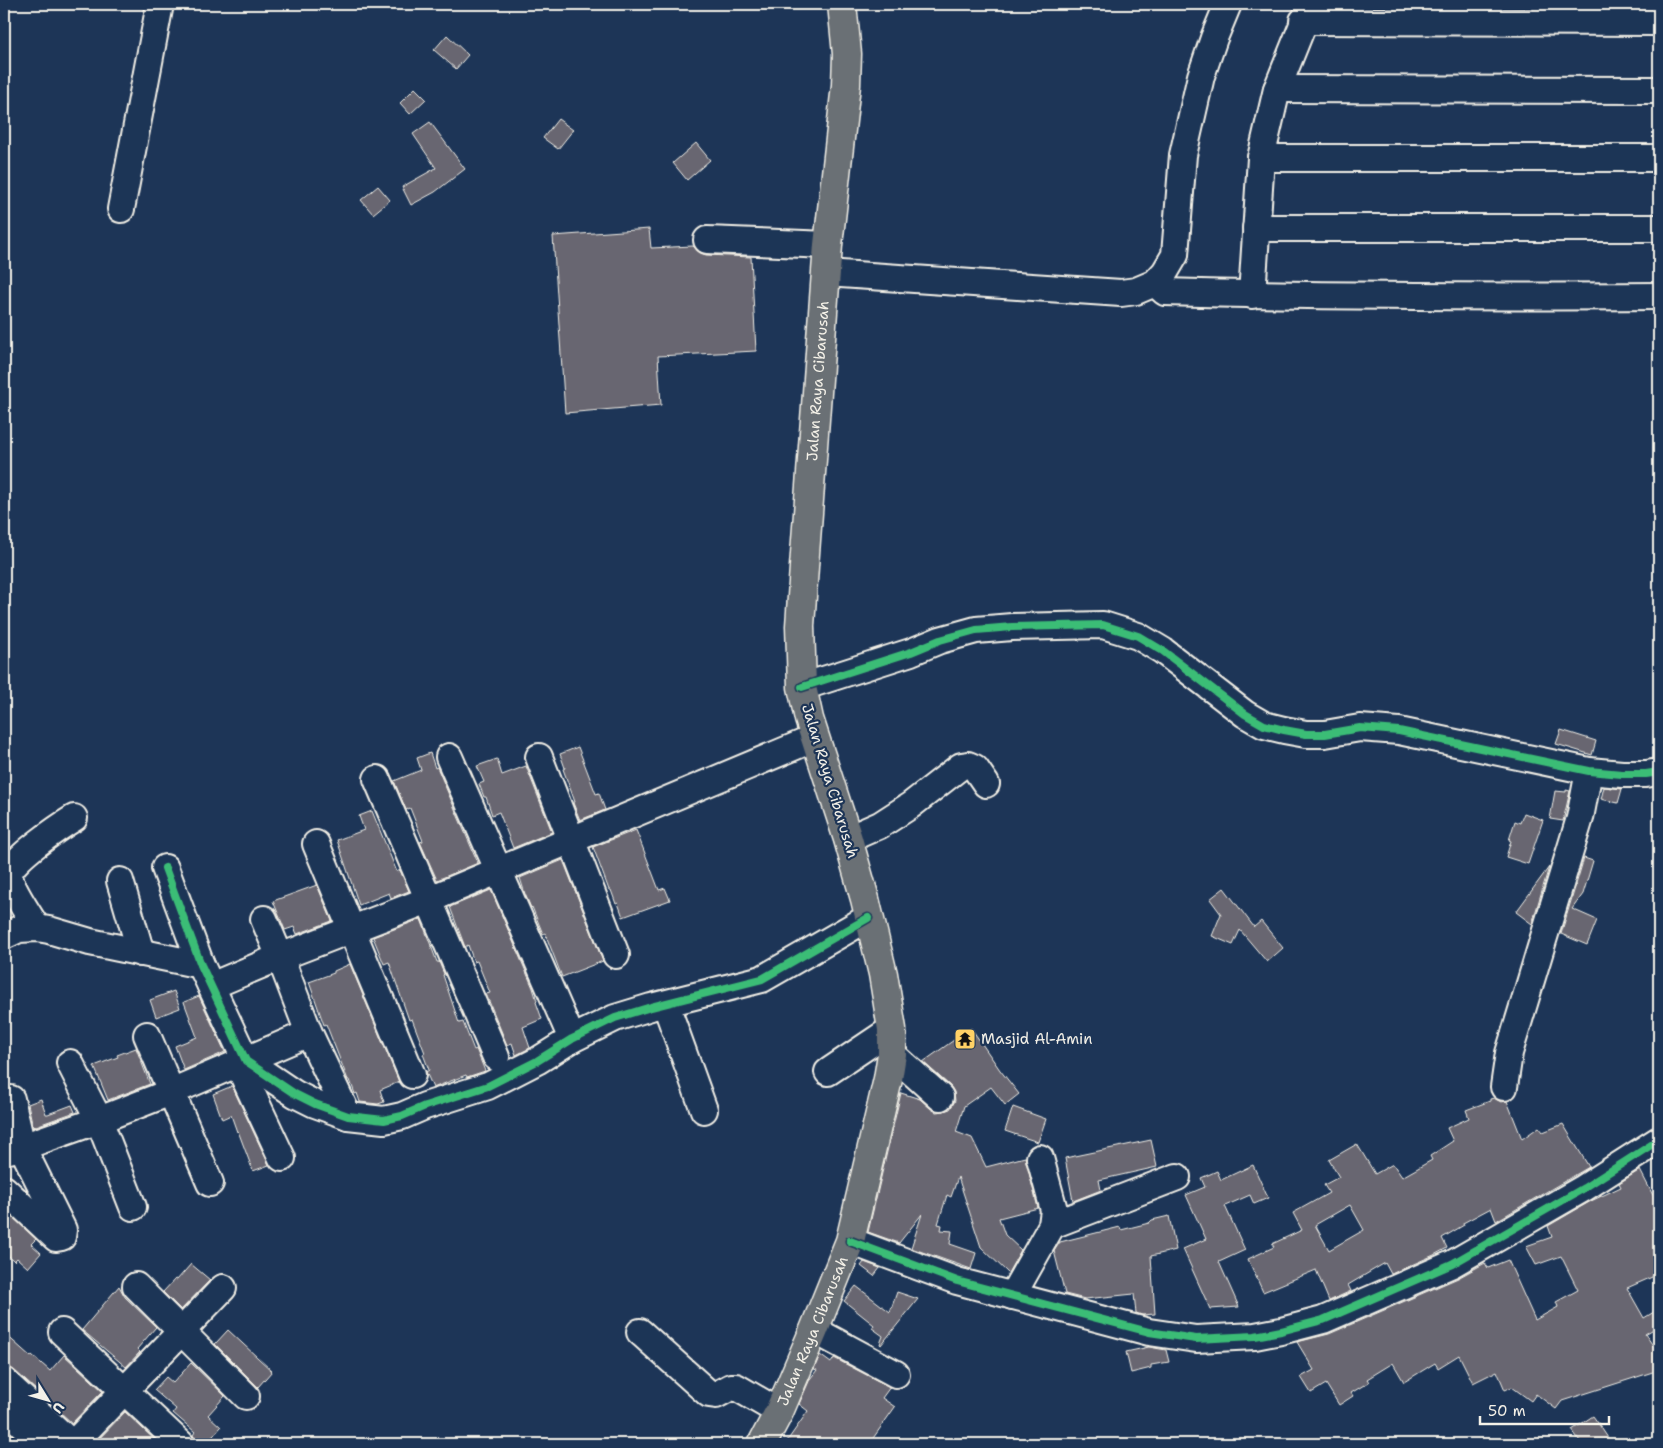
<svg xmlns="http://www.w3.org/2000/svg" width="1663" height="1448" viewBox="0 0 1663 1448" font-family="'Shantell Sans',sans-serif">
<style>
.building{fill:#686671;stroke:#f4f1e8;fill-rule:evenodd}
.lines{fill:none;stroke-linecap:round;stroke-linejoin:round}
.minor-casing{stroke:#f4f1e8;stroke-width:30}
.major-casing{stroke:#f4f1e8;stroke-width:31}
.minor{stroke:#1d3557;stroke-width:26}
.major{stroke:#6b7074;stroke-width:28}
.cycleway-casing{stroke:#1d3557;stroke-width:11}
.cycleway{stroke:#3abd76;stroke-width:8}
.labels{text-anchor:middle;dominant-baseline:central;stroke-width:4.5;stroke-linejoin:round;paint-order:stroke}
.street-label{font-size:15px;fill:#f4f1e8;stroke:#1d3557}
.poi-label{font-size:15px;fill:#f4f1e8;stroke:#1d3557;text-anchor:start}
</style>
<rect width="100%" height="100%" fill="#1d3557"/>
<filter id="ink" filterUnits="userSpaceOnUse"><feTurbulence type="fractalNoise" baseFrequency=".02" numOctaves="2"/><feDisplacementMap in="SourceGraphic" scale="10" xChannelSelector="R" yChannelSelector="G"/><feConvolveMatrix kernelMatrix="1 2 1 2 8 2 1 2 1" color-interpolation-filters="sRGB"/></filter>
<g filter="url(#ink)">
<!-- building -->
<g class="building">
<path d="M447,35L468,55L456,69L434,50Z"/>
<path d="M415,88L426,99L410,114L400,103Z"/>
<path d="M558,119L573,130L558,149L543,138Z"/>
<path d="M430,122L465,169L435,192L411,205L402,187L436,168L413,134Z"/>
<path d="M696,143L710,160L687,180L673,163Z"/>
<path d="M378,186L390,200L373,214L361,200Z"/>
<path d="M649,229L651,248L693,246L699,252L706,255L751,257L756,351L658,356L661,405L565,413L553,236Z"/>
<path d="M1561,730L1596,741L1592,755L1556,744Z"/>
<path d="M578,747L596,794L599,793L605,810L580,820L573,803L575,802L563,769L565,768L560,754Z"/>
<path d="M430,753L435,768L437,767L478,863L437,880L420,842L423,841L410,808L406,810L394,781L421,770L417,758Z"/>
<path d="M497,759L502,775L526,766L552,832L513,848L499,812L492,815L486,797H484L479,784L484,782L477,766Z"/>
<path d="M1604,787L1622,789L1618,803L1601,799Z"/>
<path d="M1566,790L1570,791L1563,821L1550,819L1555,791L1566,792Z"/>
<path d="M372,811L397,872L400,870L409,891L391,898L389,893L359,905L337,840L364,830L359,816Z"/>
<path d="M1524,813L1543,820L1528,864L1506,857L1511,841L1509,840L1515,821L1520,823Z"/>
<path d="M636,830L659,890L665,888L670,900L623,917L618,903L616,904L611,890H609L593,847Z"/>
<path d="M1584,858L1593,861L1583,894L1572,909L1597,920L1587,945L1561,934Z"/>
<path d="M563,860L603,961L562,977L545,933L543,934L532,907L531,908L525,894L520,878Z"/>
<path d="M1549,867L1532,924L1516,912Z"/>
<path d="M317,885L332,921L297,934L294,927L285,930L273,901Z"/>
<path d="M1224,888L1254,927L1261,921L1283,948L1267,962L1240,930L1233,945L1212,936L1221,914L1210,899Z"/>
<path d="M491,890L533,988L537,1001L536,1002L542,1019L523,1027L530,1048L516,1055L512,1043L507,1045L486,994L490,993L477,961L474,962L468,945L465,947L450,907Z"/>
<path d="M421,919L437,962H439L444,974L443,975L459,1023L463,1022L474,1050L476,1049L485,1071L467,1077L466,1075L433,1088L426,1072L429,1070L423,1054L425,1053L412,1019L409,1020L389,962L384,964L373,937Z"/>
<path d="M350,964L399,1082L380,1090L384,1102L378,1104L360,1102L357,1093L355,1094L350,1080H348L326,1024L324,1025L309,982L334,973V971Z"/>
<path d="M174,991L180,1008L156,1017L150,1000Z"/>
<path d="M199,996L225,1052L184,1070L175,1046L197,1037L184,1002Z"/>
<path d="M971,1028L1000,1070L1019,1094L1005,1105L991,1087L964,1106L956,1132L972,1138L986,1167L1025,1157L1038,1208L999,1218L1005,1235L1021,1250L1008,1273L981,1247L958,1177L951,1197L947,1195L938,1224L942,1225L941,1230L952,1231L950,1244L976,1253L971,1269L911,1248L922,1214L899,1243L868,1232L901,1093L920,1099L930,1108L936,1112L944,1111L950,1109L955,1101L954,1092L950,1086L923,1062Z"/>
<path d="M136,1048L150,1084L108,1100L94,1066L118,1057L117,1055Z"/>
<path d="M232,1086L269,1165L253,1171L238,1131L237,1132L231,1115L222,1119L213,1094Z"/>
<path d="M1494,1098L1501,1102L1507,1101L1522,1139L1539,1127L1543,1132L1563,1124L1589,1167L1496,1221L1491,1208L1463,1223L1464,1225L1442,1238L1447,1248L1434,1255L1391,1274L1385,1263L1348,1285L1351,1291L1329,1301L1316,1270L1263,1292L1248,1259L1274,1247L1272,1244L1302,1230L1293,1213L1329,1193L1324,1185L1339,1177L1329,1160L1357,1144L1375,1174L1393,1164L1402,1177L1432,1160L1430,1156L1453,1141L1447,1128L1469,1118L1466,1110L1490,1101V1099ZM1350,1205L1364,1230L1329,1250L1315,1225Z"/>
<path d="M41,1099L46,1114H48L72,1105L75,1112L33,1127L28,1104Z"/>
<path d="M1013,1107L1046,1119L1038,1142L1005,1131Z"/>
<path d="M1151,1140L1157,1167L1099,1180L1101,1190L1073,1201L1065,1158Z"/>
<path d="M1253,1165L1268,1198L1254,1204L1250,1195L1225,1206L1245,1250L1219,1262L1239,1307L1210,1309L1183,1249L1206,1239L1186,1195L1205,1187L1201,1178L1217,1171L1221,1180Z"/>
<path d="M1640,1170L1659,1207V1274L1627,1288L1644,1318L1659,1309V1326L1645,1334L1659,1354V1370L1562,1401L1556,1409L1536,1394L1531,1401L1512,1387L1505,1390L1497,1371L1473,1383L1459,1355L1438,1368L1435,1363L1404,1382L1393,1363L1367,1379L1369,1382L1351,1393L1353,1396L1339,1405L1326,1384L1311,1393L1301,1377L1314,1370L1297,1342L1329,1334L1458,1278L1485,1263L1488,1268L1508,1260L1535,1320L1558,1307L1556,1302L1578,1290L1561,1256L1536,1265L1526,1246L1552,1237L1548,1226L1591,1201L1621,1187L1619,1183Z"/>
<path d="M4,1209L36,1239L31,1244L41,1253L28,1268L17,1258L14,1261L4,1251Z"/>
<path d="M1169,1216L1176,1250L1151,1256L1155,1314L1142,1315L1136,1313L1134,1294L1085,1299L1065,1294L1054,1251L1060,1242L1120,1227L1121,1230L1149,1223L1152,1220Z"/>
<path d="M864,1262L880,1268L874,1276L861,1266Z"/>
<path d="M191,1264L210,1280L181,1310L163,1292L175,1279L177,1280Z"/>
<path d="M119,1286L125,1297L156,1327L137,1349L140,1352L126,1367L82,1330Z"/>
<path d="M856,1286L890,1312L897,1292L918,1299L881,1345L880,1344L883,1336L872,1328L874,1325L844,1301Z"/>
<path d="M228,1330L272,1371L258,1387L215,1344Z"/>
<path d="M4,1333L31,1357L32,1355L50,1371L64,1355L103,1391L72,1423L14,1370L8,1367L4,1366Z"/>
<path d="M1149,1347L1166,1350L1169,1362L1151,1365V1368L1131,1373L1126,1352Z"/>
<path d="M820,1355L831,1363L834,1358L890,1387L882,1398L895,1407L869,1444H785L808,1411L799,1404L810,1379L817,1370L814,1369Z"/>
<path d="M191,1363L225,1396L208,1415L221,1427L206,1444H196L195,1439L193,1435L195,1432L173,1413L176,1409L154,1390L166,1377L173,1383Z"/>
<path d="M125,1412L159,1444H97L95,1443Z"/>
<path d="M1593,1416L1598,1423L1612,1444H1582L1572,1430Z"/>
<path d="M6,1430L21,1444H4V1433Z"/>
</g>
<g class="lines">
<!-- minor casing -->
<g class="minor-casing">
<g id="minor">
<path d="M1303,21L1659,22"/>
<path d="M1277,89L1659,90"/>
<path d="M1261,158H1659"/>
<path d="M121,209L160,4"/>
<path d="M1256,228H1659"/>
<path d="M707,240L828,245"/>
<path d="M826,273L1121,293L1136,291L1155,283L1165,272L1175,255L1183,155L1201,76L1214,38L1228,4"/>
<path d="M1155,283L1165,292C1330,297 1494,297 1659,296"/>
<path d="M1252,295L1261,158L1277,89L1310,7"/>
<path d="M802,687L911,652L940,640L976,630L1012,627L1103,625L1138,636L1163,651L1245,714L1264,725L1284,730L1306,734H1325L1360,728L1399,731L1589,771L1622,774H1646L1659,772"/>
<path d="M449,757L572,1039"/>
<path d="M539,757L616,955"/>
<path d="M377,779L496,1057"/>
<path d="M848,839L880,825L911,805L961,766L968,765L975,768L986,784"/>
<path d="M316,844L412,1075"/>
<path d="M165,868L201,965L246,1061L295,1094L315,1104L348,1116L384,1120L402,1116L425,1106L488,1086L537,1061L572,1039L615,1018L651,1007L762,979L868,918"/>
<path d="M120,881L141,953"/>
<path d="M264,919L280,957L309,1033L348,1116"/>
<path d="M37,928C31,918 7,883 9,873C12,859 61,826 74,818"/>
<path d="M4,936L19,929L37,928L49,930L90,942L201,965"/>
<path d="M211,986L280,957L428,900L815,738"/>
<path d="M666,1005L704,1110"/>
<path d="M147,1035L210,1183"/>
<path d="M892,1054L940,1097"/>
<path d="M70,1063L99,1120L171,1092L309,1033"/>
<path d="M238,1064L282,1158"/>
<path d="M828,1072L892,1029"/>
<path d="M1504,1087L1509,1053L1580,818L1589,771"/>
<path d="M4,1151L22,1147L99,1120L133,1207"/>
<path d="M4,1189L56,1238L62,1237L63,1230L22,1147L11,1099"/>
<path d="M1052,1225L1177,1177"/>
<path d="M850,1241L957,1281L1149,1332L1196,1339L1255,1336L1281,1331L1323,1320L1452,1264L1584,1188L1659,1140"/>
<path d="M136,1286L246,1396"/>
<path d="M1012,1296L1052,1225L1054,1210L1040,1158"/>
<path d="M814,1330L896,1374"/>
<path d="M62,1332L181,1444"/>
<path d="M640,1332L709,1394L716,1395L731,1387H736L779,1412"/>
<path d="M4,1381L72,1444"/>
<path d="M4,1407L43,1444"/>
<path d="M73,1444L223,1288"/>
</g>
</g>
<!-- major casing -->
<g class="major-casing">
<g id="major">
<path id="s1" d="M762,1444L779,1412L814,1330L850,1241L888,1079L892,1054V1029L883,974L865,899L848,839L809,719L802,687L801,655L800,626L804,567L828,245L846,85L847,54L842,4"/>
</g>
</g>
<!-- minor -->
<use href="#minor" class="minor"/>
<!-- major -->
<use href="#major" class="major"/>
<!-- cycleway casing -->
<g class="cycleway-casing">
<g id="cycleway">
<path d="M802,687L911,652L940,640L976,630L1012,627L1103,625L1138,636L1163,651L1245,714L1264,725L1284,730L1306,734H1325L1360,728L1399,731L1589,771L1622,774H1646L1659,772"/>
<path d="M165,868L201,965L246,1061L295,1094L315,1104L348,1116L384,1120L402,1116L425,1106L488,1086L537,1061L572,1039L615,1018L651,1007L762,979L868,918"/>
<path d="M850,1241L957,1281L1149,1332L1196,1339L1255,1336L1281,1331L1323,1320L1452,1264L1584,1188L1659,1140"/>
</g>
</g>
<!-- cycleway -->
<use href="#cycleway" class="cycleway"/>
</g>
</g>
<!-- icons -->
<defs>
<g id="temple-square" transform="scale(1.125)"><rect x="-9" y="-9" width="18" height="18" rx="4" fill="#ffd166" stroke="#1d3557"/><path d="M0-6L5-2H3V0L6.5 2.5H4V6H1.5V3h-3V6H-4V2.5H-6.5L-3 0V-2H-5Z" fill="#111"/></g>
</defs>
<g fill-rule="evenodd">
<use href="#temple-square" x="965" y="1039"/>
</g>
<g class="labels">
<!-- street labels -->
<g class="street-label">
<text stroke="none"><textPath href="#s1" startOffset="1099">Jalan Raya Cibarusah</textPath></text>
<text transform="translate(830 781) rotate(73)">Jalan Raya Cibarusah</text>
<text stroke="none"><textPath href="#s1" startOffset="124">Jalan Raya Cibarusah</textPath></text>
</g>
<!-- poi labels -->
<g class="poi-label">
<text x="981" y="1039">Masjid Al-Amin</text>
</g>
</g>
<!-- margin -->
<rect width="1663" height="1448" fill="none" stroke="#1d3557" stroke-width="20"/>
<rect x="10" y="10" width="1643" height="1428" fill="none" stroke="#f4f1e8" stroke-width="2" filter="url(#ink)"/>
<!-- north arrow -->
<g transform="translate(48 1400) rotate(127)" stroke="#1d3557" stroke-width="4" paint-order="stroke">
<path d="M0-4L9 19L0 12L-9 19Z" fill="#f4f1e8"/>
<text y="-8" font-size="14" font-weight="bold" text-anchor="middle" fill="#f4f1e8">U</text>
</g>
<!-- scale -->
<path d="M1480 1416v8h129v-8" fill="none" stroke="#f4f1e8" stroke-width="2.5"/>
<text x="1488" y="1416" font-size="15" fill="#f4f1e8" stroke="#1d3557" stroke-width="4" paint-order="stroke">50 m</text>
</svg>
